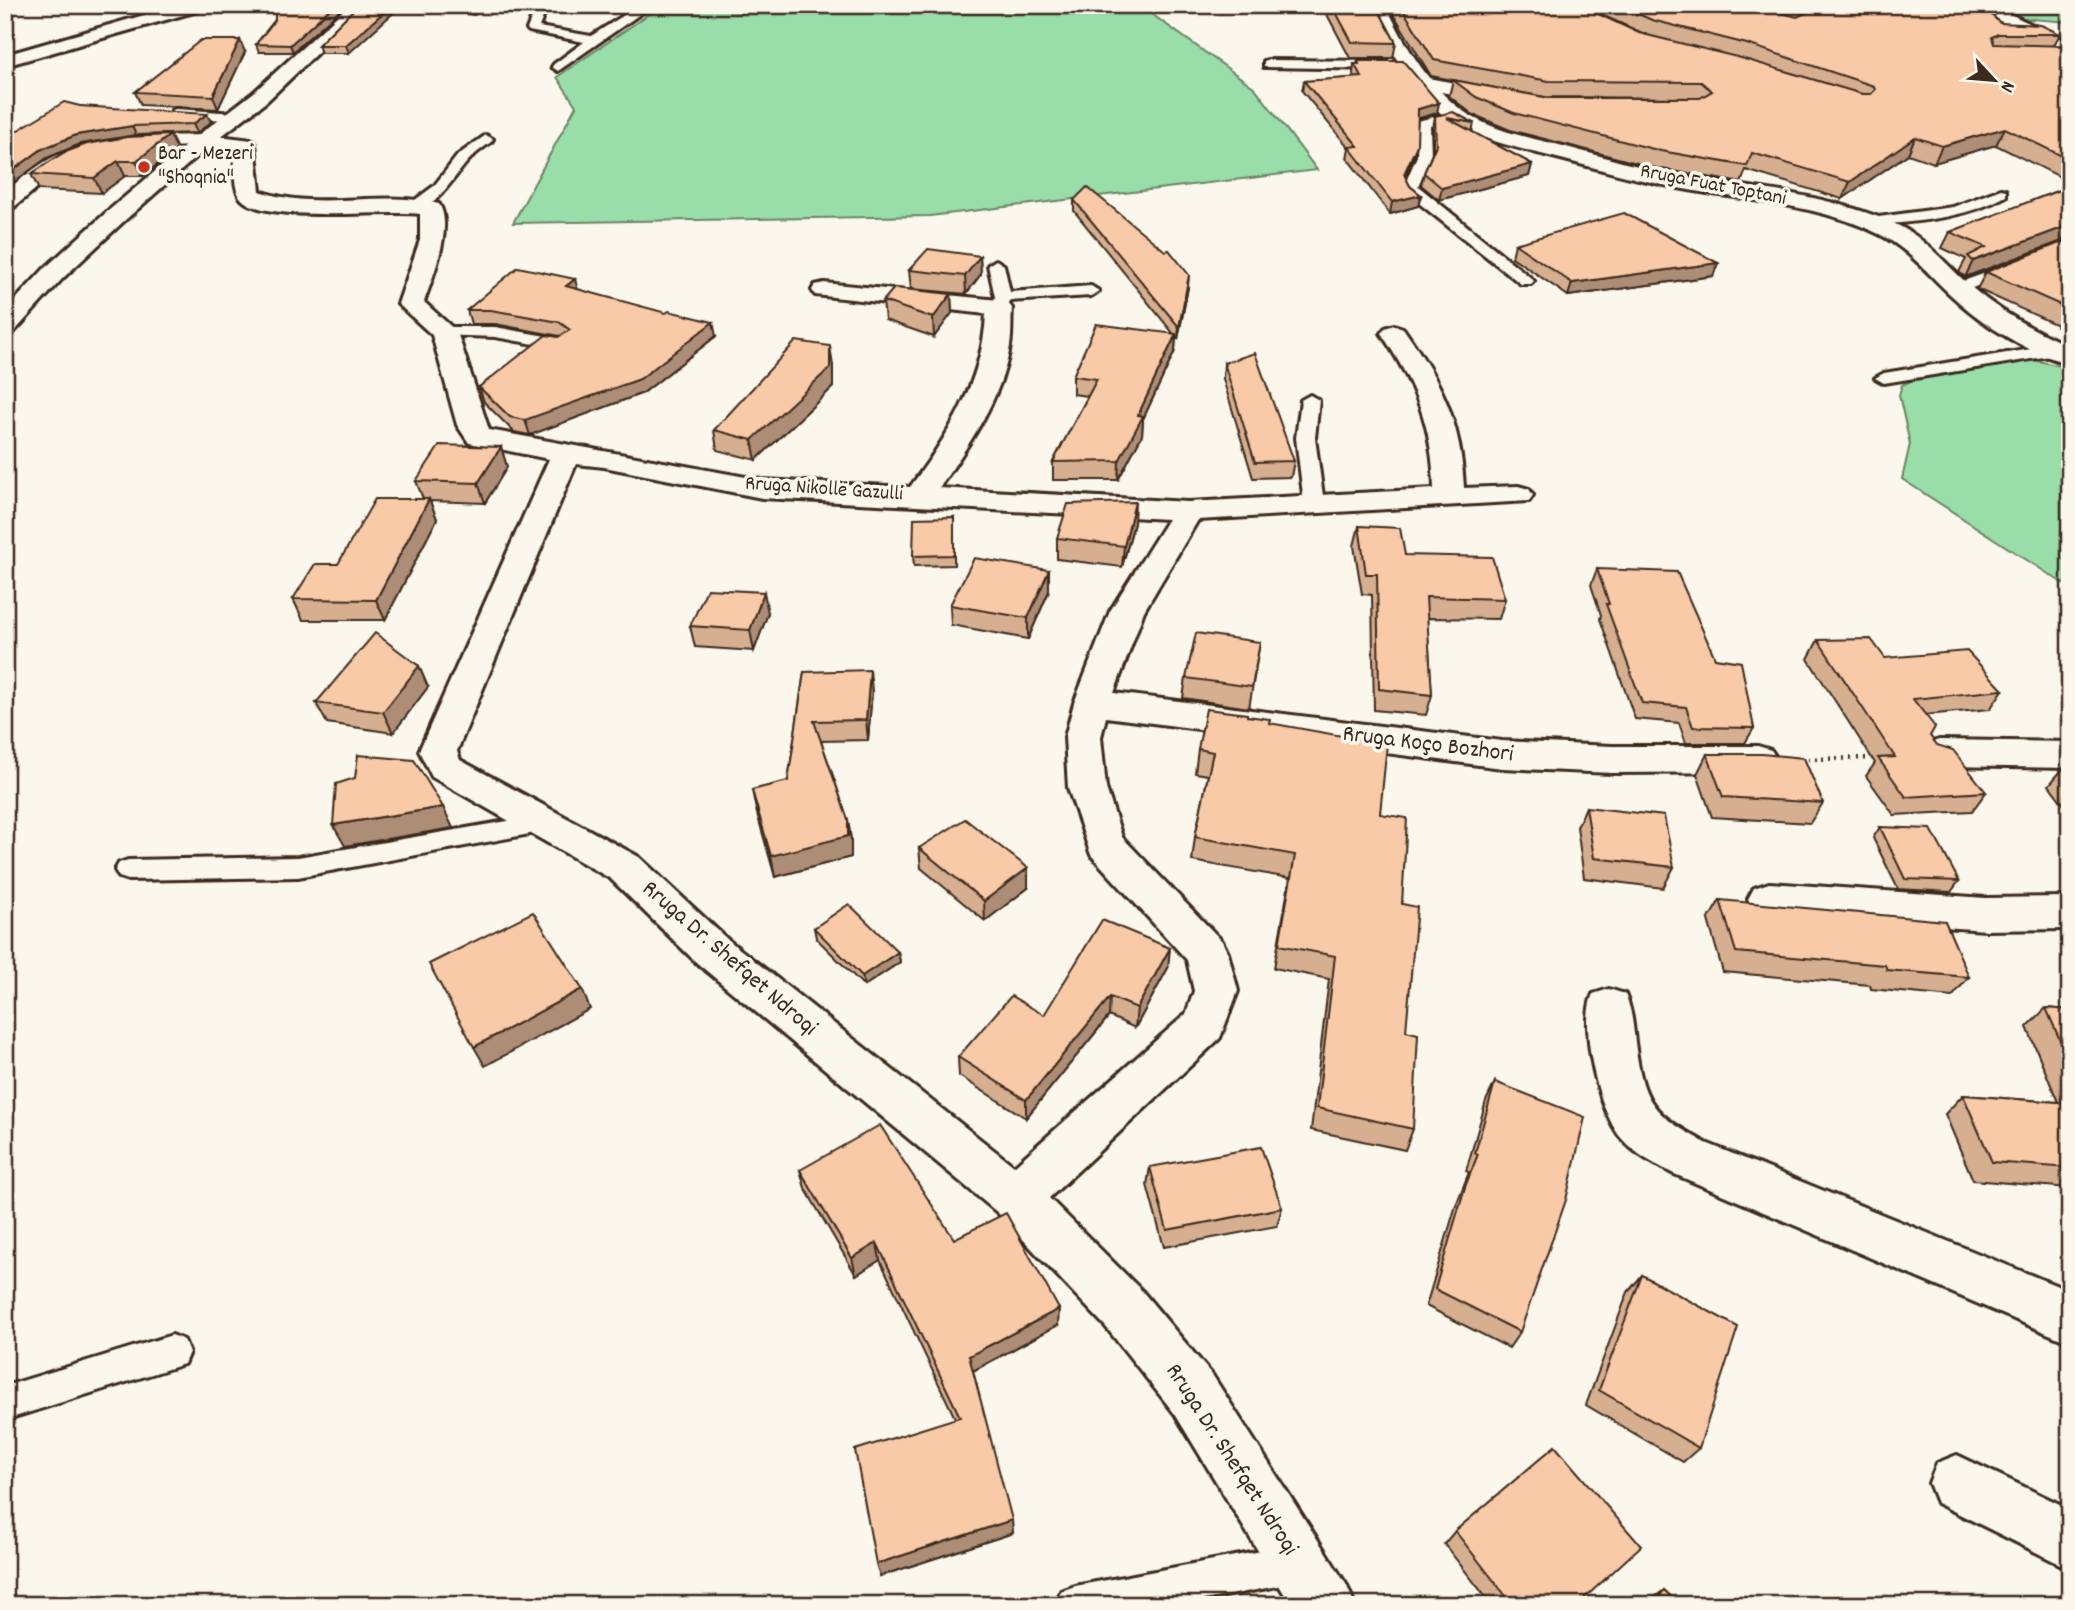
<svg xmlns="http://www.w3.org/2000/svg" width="2075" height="1610" viewBox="0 0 2075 1610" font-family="Dekko,sans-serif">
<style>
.green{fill:#99dda9;stroke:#6a8464;stroke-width:2}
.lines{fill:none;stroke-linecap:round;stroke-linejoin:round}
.lane-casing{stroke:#3b2a1e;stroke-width:6}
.street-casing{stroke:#3b2a1e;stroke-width:6}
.secondary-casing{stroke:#3b2a1e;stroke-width:6}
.path{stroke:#3b2a1e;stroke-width:4.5;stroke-dasharray:2 5;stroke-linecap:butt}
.lane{fill:#fbf7ec;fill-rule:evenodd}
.street{fill:#fbf7ec;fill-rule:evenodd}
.secondary{fill:#fbf7ec;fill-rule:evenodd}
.wall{fill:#d6ae90;stroke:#3b2a1e;stroke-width:2}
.shaded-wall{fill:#ae8d76;stroke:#3b2a1e;stroke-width:2}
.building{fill:#f9caa8;stroke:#3b2a1e;stroke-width:2}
.poi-dot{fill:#c8321e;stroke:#fbf7ec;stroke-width:2.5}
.labels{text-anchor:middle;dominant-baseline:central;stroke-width:7;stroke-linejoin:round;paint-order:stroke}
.far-poi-label{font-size:21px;fill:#3b2a1e;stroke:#fbf7ec;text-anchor:start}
.far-street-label{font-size:21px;fill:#3b2a1e;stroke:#fbf7ec}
.street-label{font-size:24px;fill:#3b2a1e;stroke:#fbf7ec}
</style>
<rect width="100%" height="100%" fill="#fbf7ec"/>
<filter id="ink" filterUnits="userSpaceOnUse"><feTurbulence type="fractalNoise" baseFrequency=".0143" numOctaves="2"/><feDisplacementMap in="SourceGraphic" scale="14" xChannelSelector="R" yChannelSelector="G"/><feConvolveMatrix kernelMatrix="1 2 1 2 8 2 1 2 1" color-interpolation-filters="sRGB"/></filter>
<g filter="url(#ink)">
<!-- green -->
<g class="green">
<path d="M662,5H1139L1255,88L1317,170L930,216L513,223L576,106L557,77Z"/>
<path d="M1907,5H2070V22L1955,13Z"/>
<path d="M2029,359L2070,368V588L1902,479L1910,444L1899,395L1902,385L1922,376Z"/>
</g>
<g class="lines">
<!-- lane casing -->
<g class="lane-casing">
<g id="lane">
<path d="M434,5H464L479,10L474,13Z"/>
<path d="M537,5H548L539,27L591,36L640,5H653L558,71L552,67L554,64L584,42L529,31L527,29Z"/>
<path d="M1268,60L1386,61L1392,65L1386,69L1264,67V61Z"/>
<path d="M176,109L236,113L242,117L236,121L172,116V110Z"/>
<path d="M1456,111L1462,115L1460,118L1430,126L1431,156L1418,186L1531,278L1534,281L1531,284H1521L1410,196L1404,186L1417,156L1418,121Z"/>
<path d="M486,135L493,139L491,142C483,148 475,153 469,160C455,174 434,214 411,209V203L434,186L458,155Z"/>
<path d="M2001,189L2006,190V196C1964,219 1918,221 1871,226L1864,222L1871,218L1953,207Z"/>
<path d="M996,260L1004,265L1010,292L1091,286L1099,291L1091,296L1009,301L1005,311H993L991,308L995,297L988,265Z"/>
<path d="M2014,263L2022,268L2019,271L1958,293L1950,288L1952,285Z"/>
<path d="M444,327H495L563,339L571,344L563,349L495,337L438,335L436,332L438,329Z"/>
<path d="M2056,345L2062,346L2064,350L2062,354L1884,383L1875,378L1884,373Z"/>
<path d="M1310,395L1319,400L1315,438L1324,503L1314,509L1304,503L1296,438L1301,400Z"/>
<path d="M548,814L557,817L560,823L557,829L298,877L128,880L119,877L115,870L119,863L128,860L298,857Z"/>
<path d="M172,1335L184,1340L189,1352L184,1364L5,1420V1386Z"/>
<path d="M1299,1544L1312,1550L1318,1563L1312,1576L1299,1582L1177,1605H1056L1061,1591L1075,1586Z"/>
</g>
</g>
<!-- street casing -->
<g class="street-casing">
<g id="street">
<path d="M179,5H206L204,9L5,66V55Z"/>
<path d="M2004,11L2070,43V55L1998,20L1995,16L1998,12Z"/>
<path d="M1428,78L1503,92L1513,98L1503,104L1421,88L1418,84L1421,80Z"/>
<path d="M210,135L252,140L255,144L260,191C318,212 380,189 439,204C454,227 432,278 424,302L457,332L489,430L762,480L910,487C949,435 983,380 986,314L815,295L812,290L815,285L824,283L999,300L1008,303L1012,308C1011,321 1012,334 1010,346C1002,398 968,446 939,488L1188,502L1434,489C1433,426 1415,384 1381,333L1385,328L1394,325L1403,328C1441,382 1461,420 1464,488L1518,486L1529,489L1533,495L1529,501L1198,520L1144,611L1114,693L1502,741L1612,746H1758L1771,750L1777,759L1771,768L1758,772L1612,773L1502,768L1106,717L1101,737L1106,788L1122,837L1222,941L1228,953L1238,991L1220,1038L1049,1198L1142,1291L1213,1376L1346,1584L1355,1605H1291L1175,1414L1106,1327L998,1213L697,963L611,879L432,777L419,751L549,459L469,443L457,425L432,335L398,304L420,240V214C385,209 259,225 240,197C232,184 235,163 235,149C196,144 114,146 79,161C54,171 34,191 13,208L5,210V192C23,177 42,161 64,152C108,134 163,136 210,135ZM576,464L604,467L762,498L1168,519L1110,611L1074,703L1065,737L1068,788L1091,855L1187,960L1194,991L1186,1014L1014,1166L727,939L639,857L460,760L457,751Z"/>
<path d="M1939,740L2070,742V768L1939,766L1926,762L1920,753L1926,744Z"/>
<path d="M1769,883L1986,898L2070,897V929L1986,930L1769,915L1754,910L1748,899L1754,888Z"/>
<path d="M1609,989L1625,994C1632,1010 1633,1025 1635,1042C1643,1104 1652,1113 1706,1143L2070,1291V1343L1672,1173C1655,1164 1636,1155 1622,1139C1599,1113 1578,1025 1593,994Z"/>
<path d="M1957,1455L2070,1509V1569L1937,1503L1929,1483L1937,1463Z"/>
</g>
</g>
<!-- secondary casing -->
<g class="secondary-casing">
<g id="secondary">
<path d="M349,5H367L267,101L211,144L124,221L63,278L14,332L5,335V311L45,268L108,211L197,136L253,93Z"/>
<path d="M1369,5H1386C1403,42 1427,83 1459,108C1489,131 1528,137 1563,146C1604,157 1645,169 1686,177C1756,189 1827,194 1893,223C1924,236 1945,264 1970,286C2000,312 2034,331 2070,346V364C2027,353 1983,325 1951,295C1928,274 1908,248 1879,234C1820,205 1753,201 1689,190C1640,181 1593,167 1545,155C1512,146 1475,139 1447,118C1412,92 1386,44 1369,5Z"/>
</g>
</g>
<!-- path -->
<path class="path" d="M1801,759L1876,758"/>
<!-- lane -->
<use href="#lane" class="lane"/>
<!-- street -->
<use href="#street" class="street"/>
<!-- secondary -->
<use href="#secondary" class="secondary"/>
</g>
<!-- wall -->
<g class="wall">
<path d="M358,5L349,53H321L318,45Z"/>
<path d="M1322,5H1376L1396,43L1393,58H1350Z"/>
<path d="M1388,5H1579L1639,33L1647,35L1579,5H1929L2000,23L2060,34L2054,45L2070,46V182L1996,145L1934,163L1908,154L1842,199L1746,170L1741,183L1656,168L1510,130L1472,114L1449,96L1453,80L1549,98H1695L1545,97L1431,76Z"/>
<path d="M343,7L293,52H259L256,44L275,20Z"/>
<path d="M2070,29V41L2065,38Z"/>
<path d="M245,52L218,109L141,105L135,92Z"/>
<path d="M1358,61L1437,113L1418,119L1414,155L1405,177L1410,186L1421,195L1418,206L1390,214L1347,158L1349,148L1302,91L1304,81L1355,78L1353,74L1354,64H1357Z"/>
<path d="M80,106L211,122L197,133L136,135L80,144L47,158L5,188V138Z"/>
<path d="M1435,116L1474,123L1472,132L1532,164L1529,176L1439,200L1421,185L1424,173L1433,151V128Z"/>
<path d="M177,149L143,176H125L102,193L39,190L31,174Z"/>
<path d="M2070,186V319L2057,325L1977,289L1986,272L2065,241H2062L1965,277L1959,272L1966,259L1942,248L1950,232Z"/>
<path d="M1074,200L1188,287L1178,339L1176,337L1175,351L1143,419L1142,435L1118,480H1053V462L1088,396L1073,394V376L1173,333L1074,211Z"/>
<path d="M1515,244L1718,263L1713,276L1568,296L1512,257Z"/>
<path d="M980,256L981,274L966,294L911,289L909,270Z"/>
<path d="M577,289L716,336L643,393L530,435L514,432L484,402L479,387L560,336L495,324H471L467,310Z"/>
<path d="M951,294L952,313L934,337L885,320L883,301Z"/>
<path d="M1224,363L1294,461L1291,477L1253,478L1223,379Z"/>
<path d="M833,366V387L756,460L717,450L714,430Z"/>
<path d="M501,447L507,467L485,503L430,501L437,519L385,620H303L293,599L423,499L416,481Z"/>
<path d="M954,517V565L914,566L913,556Z"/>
<path d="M1134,523L1122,567L1057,559V538Z"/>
<path d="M1359,526L1405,555L1505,599L1499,619L1427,618L1432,695L1426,715L1374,710L1372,595L1362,594L1354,546Z"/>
<path d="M1597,569L1715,658L1754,728L1745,743H1686L1679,723L1635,719L1600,619L1601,615L1591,585Z"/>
<path d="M1049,570V591L1028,639L951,625L950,605Z"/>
<path d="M768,613L754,651L695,647L690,626Z"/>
<path d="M1818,640L2003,690L1990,709L1925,715L1930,736L1937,745L1986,792L1972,811L1894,815L1866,776L1875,763L1808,659Z"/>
<path d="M1260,642L1249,708L1183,698L1186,678Z"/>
<path d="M804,672L872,691L868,740L821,741L848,820L851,840V857L775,877L756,810L752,790L788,781Z"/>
<path d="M428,687L393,733L327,723L316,703Z"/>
<path d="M1247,716L1269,723L1380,814L1402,904L1406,1031L1413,1129L1405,1150L1311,1130L1329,979L1274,968L1290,878L1192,861L1195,837L1208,775L1195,773L1198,749Z"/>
<path d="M1707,754L1823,803L1810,823L1712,817L1697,774Z"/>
<path d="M2066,765H2070V813L2049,785Z"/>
<path d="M1586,807L1674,867L1663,888L1584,878L1577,827Z"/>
<path d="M1880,827L1959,881L1951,892L1898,889L1873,838Z"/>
<path d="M919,848L1028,888L985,921L921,868Z"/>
<path d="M1720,900L1969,977L1952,997L1871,989L1870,985L1723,972L1708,920Z"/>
<path d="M814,928L898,952L900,962L864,986L816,938Z"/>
<path d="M1168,968L1135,1028L1109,1016L1026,1118L959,1076L958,1057L1044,1015Z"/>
<path d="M2046,1008L2070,1010V1188L1973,1180L1945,1114L1963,1095L2058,1102L2027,1027Z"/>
<path d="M1495,1082L1520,1332L1509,1348L1426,1306L1456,1205L1469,1172L1466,1171L1486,1101Z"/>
<path d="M1150,1167L1282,1208L1277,1226L1164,1247L1147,1185Z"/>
<path d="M800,1170L954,1239L1058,1325L973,1371L1013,1533L880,1576L955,1418L880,1260L856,1275L805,1188Z"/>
<path d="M1642,1275L1699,1448L1683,1462L1586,1405L1628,1292Z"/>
<path d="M1455,1531L1577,1605H1492L1444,1544Z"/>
<path d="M1664,1590L1680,1605H1644Z"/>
</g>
<!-- shaded-wall -->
<g class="shaded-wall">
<path d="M334,5H343V7L293,52L290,45Z"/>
<path d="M392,5H402L349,53L346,45Z"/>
<path d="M240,40L245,52L218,109L213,96Z"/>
<path d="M1439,103L1437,113L1416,119L1418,109Z"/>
<path d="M207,114L211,122L197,133L193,124Z"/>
<path d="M132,126L136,135L80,144L47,158L6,188L5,187V176L42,149L76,135Z"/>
<path d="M2005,128L1996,145L1934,163L1942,146Z"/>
<path d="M170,135L177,149L143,176L136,161Z"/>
<path d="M1915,137L1908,154L1842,199L1850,182Z"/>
<path d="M1417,145L1414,155L1402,185L1404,174Z"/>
<path d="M118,161L125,176L102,193L94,178Z"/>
<path d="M1532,164L1529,176L1439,200L1442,188Z"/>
<path d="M1421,195L1418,206L1390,214L1392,202Z"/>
<path d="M2070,225V227L2062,241L1965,277L1973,261Z"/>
<path d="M980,256L981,274L966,294L965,276Z"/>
<path d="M1718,263L1713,276L1568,296L1572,283Z"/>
<path d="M1189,275L1188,287L1178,339L1179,327Z"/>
<path d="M575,279L579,294L566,286Z"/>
<path d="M951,294L952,313L934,337L933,318Z"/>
<path d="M2070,307V319L2057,325L2067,308Z"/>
<path d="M713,322L716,336L643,393L530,435L525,420Z"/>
<path d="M1176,334L1175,351L1143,419L1142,435L1118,480L1119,461L1138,415Z"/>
<path d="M830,346L833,366V387L756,460L752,440Z"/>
<path d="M501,447L507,467L485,503L478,483Z"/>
<path d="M429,499L437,519L385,620L376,600Z"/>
<path d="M1135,502L1134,523L1122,567L1124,546Z"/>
<path d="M1049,570V591L1028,639V618Z"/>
<path d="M764,592L768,613L754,651L750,630Z"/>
<path d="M419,666L428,687L393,733L383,712Z"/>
<path d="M870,670L872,691L868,740L866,720Z"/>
<path d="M443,807L453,828L345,846L333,825Z"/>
<path d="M848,820L851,840V857L775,877L771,856Z"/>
<path d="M1028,868V888L985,921L984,901Z"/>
<path d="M1170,948L1168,968L1135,1028L1137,1008Z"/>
<path d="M898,952L900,962L864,986L862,976Z"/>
<path d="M582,989L590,1009L485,1066L474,1047Z"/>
<path d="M1110,997L1109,1016L1026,1118V1100Z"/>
<path d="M877,1243L880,1260L856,1275L852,1258Z"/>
<path d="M1059,1309L1058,1325L971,1372L969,1356Z"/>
<path d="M1012,1520L1013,1533L880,1576L876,1564Z"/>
</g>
<!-- building -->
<g class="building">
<path d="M284,5H334L290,45L256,44L275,20V6Z"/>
<path d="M358,5H392L346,45H318Z"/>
<path d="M1332,5H1376L1396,43L1352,42Z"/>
<path d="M1400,5H1579L1639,33L1741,58L1862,94H1871L1875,90L1874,86L1747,44L1652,20L1617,5H1751L1797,17L1806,13L1804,9L1788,5H1929L1984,8L2000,23L2041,25L2060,34H1998L1992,37L1994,44L2070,46V160L2005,128L1942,146L1915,137L1850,182L1752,153L1747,166L1661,151L1514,113L1476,97L1453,80L1549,98H1700L1712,91L1701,82L1549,81L1434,60Z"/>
<path d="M201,40H240L213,96L135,92Z"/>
<path d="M1358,61H1403L1439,103L1418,109L1417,145L1404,174L1410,186L1421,195L1392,202L1349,147L1358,146L1304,81L1362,77L1354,64H1359Z"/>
<path d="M64,102L80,106L207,114L193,124L132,126L76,135L42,149L5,176V138Z"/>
<path d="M1453,112L1474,123L1447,118L1532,164L1442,188L1424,173L1436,145L1435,116Z"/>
<path d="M170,135L136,161H118L94,178L31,174L63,153L87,144L127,137Z"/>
<path d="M2070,186V225L1973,261L1968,256L1986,247L1950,232Z"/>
<path d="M1087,187L1165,251L1169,250L1189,275L1179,327L1074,200Z"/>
<path d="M1624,213L1718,263L1572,283L1515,244Z"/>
<path d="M2070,239V307L2067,308L1986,272Z"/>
<path d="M928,249L980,256L965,276L909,270Z"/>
<path d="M518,267L575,279L566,286L666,313L669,311L713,322L640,379L525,420L510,417L479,387L546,335L558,337L570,330L559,322L491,310H467Z"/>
<path d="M894,288L951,294L933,318L883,301Z"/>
<path d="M1096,324L1176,334L1138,415L1143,416L1119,461L1053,462L1097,379L1073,376Z"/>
<path d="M796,341L830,346V368L752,440L714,430Z"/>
<path d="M1255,353L1294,461L1255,462L1224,363Z"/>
<path d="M440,445L501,447L478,483L416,481Z"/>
<path d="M375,499H429L376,600L293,599L315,564H338Z"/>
<path d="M1135,502L1124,546L1057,538L1068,504Z"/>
<path d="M954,517V555L913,556L914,518Z"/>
<path d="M1359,526L1400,528L1405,555L1492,557L1505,599L1426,597L1432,695L1379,689L1377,574H1366Z"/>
<path d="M974,558L1049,570L1028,618L950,605Z"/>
<path d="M1597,569L1677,572L1715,658L1741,662L1754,728L1693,727L1686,707L1642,703L1606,604H1609Z"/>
<path d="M707,589L764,592L750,630L690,626Z"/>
<path d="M375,633L419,666L383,712L316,703Z"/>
<path d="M1196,633L1260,642L1252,687L1186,678Z"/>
<path d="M1871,639L1885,658L1967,651L2003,690L1913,699L1935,727L1930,736L1937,745L1953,750L1986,792L1906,797L1878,758L1895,757L1818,640Z"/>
<path d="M870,670L866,720L814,721L848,820V836L771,856L752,790L788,781L804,672Z"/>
<path d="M1206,709L1247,714V716L1270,719L1269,723L1387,744L1380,814L1407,818L1402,904L1417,907L1406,1031L1418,1034L1413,1129L1317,1108L1335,956L1279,945L1295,855L1195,837L1213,752L1198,749Z"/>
<path d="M1707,754H1762L1804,758L1823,803L1723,797Z"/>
<path d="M358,755L414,760L443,807L333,825L336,784L355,778Z"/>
<path d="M1586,807L1664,816L1674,867L1594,858Z"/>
<path d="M965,819L1028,868L984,901L919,848Z"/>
<path d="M1880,827L1931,829L1959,881L1905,879Z"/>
<path d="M1720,900L1945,921L1969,977L1887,970L1885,965L1736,952Z"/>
<path d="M849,904L898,952L862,976L814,928Z"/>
<path d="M533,912L582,989L474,1047L429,964Z"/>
<path d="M1102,920L1170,948L1137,1008L1110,997L1026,1100L958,1057L1011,996L1044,1015Z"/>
<path d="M2046,1008L2070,1010V1063Z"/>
<path d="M1495,1082L1585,1117L1566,1200L1520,1332L1435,1289L1465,1187L1478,1154L1475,1153Z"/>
<path d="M1963,1095L2070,1103V1168L1992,1162Z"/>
<path d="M880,1125L954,1239L1006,1213L1059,1309L969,1356L1012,1520L876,1564L855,1450L960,1417L877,1243L852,1258L800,1170Z"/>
<path d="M1261,1147L1282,1208L1167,1230L1150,1167Z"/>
<path d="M1642,1275L1738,1327L1699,1448L1599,1390Z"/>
<path d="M1555,1446L1641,1546L1577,1605H1513L1455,1531Z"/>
<path d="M1664,1590L1680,1605H1654Z"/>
</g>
</g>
<!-- markers -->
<circle class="poi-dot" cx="144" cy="167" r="7"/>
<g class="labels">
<!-- far-poi labels -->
<g class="far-poi-label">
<text x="158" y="155">Bar - Mezeri<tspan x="158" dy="24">"Shoqnia"</tspan></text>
</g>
<!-- far-street labels -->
<g class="far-street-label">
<text transform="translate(1713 186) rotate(11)">Rruga Fuat Toptani</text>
<text transform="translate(824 490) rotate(4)">Rruga Nikollë Gazulli</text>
</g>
<!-- street labels -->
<g class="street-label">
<text transform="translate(1428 745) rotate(7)">Rruga Koço Bozhori</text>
<text transform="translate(729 959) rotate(41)">Rruga Dr. Shefqet Ndroqi</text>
<text transform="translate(1231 1460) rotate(57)">Rruga Dr. Shefqet Ndroqi</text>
</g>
</g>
<!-- margin -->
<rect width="2075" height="1610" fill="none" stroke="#fbf7ec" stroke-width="28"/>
<rect x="14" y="14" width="2047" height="1582" fill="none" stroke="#3b2a1e" stroke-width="2.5" filter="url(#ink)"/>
<!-- north arrow -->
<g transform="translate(1994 80) rotate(116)" stroke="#fbf7ec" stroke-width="5" paint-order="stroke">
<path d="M0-5L12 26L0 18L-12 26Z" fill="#3b2a1e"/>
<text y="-10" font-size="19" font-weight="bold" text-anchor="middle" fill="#3b2a1e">N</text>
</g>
</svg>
